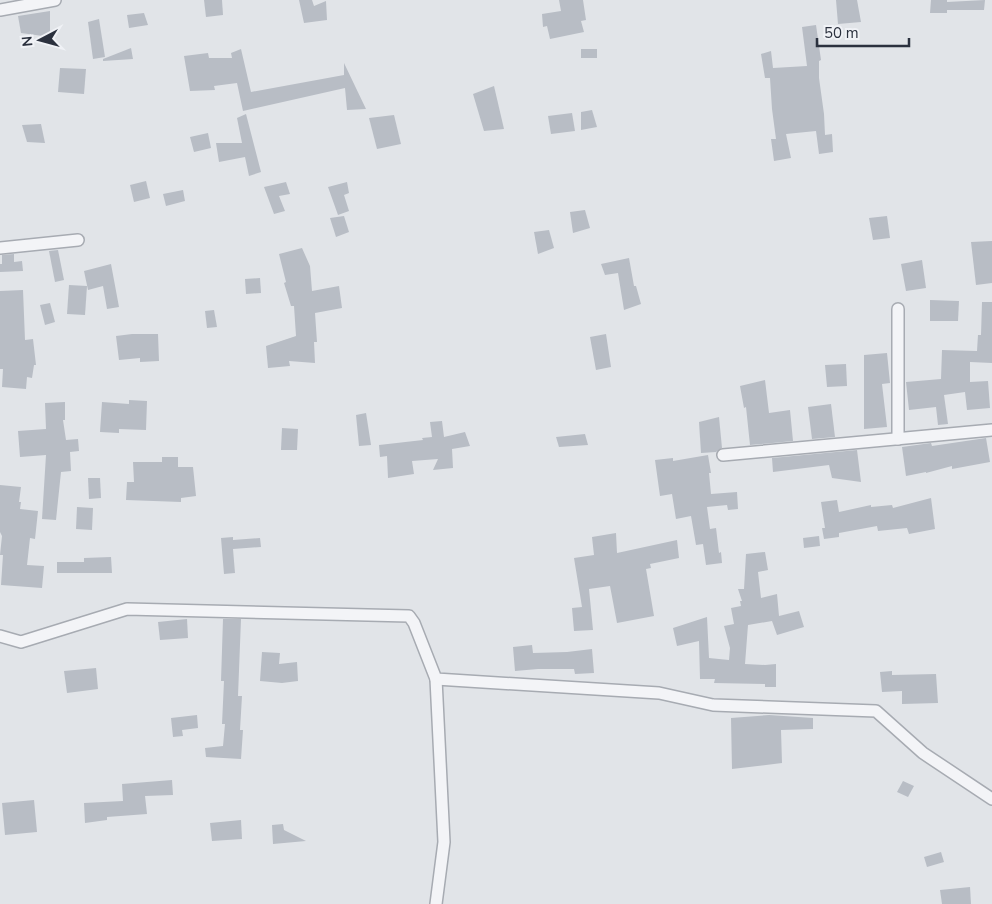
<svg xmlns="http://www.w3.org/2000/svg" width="992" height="904" viewBox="0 0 992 904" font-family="'Nunito Sans',sans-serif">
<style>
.building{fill:#b8bdc5}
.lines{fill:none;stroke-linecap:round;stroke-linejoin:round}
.street-casing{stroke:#a7abb2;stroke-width:14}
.street{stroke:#f3f4f7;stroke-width:11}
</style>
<rect width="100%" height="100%" fill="#e1e4e8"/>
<!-- building -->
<g class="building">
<path d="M204,0H222L223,15L206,17Z"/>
<path d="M299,0H312L314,6L326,1L327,20L304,23Z"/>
<path d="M559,0H583L586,20L581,21L584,32L550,39L547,26L543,27L542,14L561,11Z"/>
<path d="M836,0H857L861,22L838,24Z"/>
<path d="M931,0H947V2L985,0L984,10H947V13H930Z"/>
<path d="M50,11V37L21,33L18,16Z"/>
<path d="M144,13L148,25L129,28L127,15Z"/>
<path d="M99,19L105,57L93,59L88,22Z"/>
<path d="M816,25L821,60L819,61V78L824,114L825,135L832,134L833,152L819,154L816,131L786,134L791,158L774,161L771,139H776L772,109L770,78H765L761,54L771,51L773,68L807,66L802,27Z"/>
<path d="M131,48L133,59L103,61V59Z"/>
<path d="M241,49L251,92L344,75V63L366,109L347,110L345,88L243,111L237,83L214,86L215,90L190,91L184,56L208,53L209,58H232L231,53Z"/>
<rect x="581" y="49" width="16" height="9"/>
<path d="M60,68L86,69L84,94L58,92Z"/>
<path d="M494,86L504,129L484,131L473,94Z"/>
<path d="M592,110L597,127L581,130V112Z"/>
<path d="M572,113L575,131L551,134L548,116Z"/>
<path d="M246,114L261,172L249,176L245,157L219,162L216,143H242L237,118Z"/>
<path d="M394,115L401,144L377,149L369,118Z"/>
<path d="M41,124L45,143L27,142L22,125Z"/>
<path d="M208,133L211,148L194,152L190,137Z"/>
<path d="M146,181L150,198L134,202L130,185Z"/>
<path d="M286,182L290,194L279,196L285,211L274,214L264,187Z"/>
<path d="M347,182L349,193L344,195L349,211L338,215L328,187Z"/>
<path d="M183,190L185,201L166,206L163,194Z"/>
<path d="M585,210L590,228L573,233L570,212Z"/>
<path d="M344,216L349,232L336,237L330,218Z"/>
<path d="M887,216L890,238L873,240L869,218Z"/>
<path d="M549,230L554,248L538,254L534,232Z"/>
<path d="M992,241V283L976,285L971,242Z"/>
<path d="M302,248L310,266L312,291L339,286L342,308L315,313L317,342H314L315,363L289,361L290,366L268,368L266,346L296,336L294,306H291L284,283L286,282L279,254Z"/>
<path d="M58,250L64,280L55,282L49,251Z"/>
<path d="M14,254V262L22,261L23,271L0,272V264H2V255Z"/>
<path d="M629,258L634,286H636L641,304L624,310L618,273L605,275L601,264Z"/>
<path d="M922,260L926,288L906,291L901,264Z"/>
<path d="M111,264L119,307L107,309L103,286L88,290L84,271Z"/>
<path d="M260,278L261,293L246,294L245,279Z"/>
<path d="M69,285L87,286L85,315L67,314Z"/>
<path d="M23,290L25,340L33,339L36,365H34L32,378L27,377L26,389L2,387L3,369H0V291Z"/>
<path d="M930,300L959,301L958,321H930Z"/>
<path d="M982,302H992V363L970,362V382L988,381L990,408L967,410L965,392L944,395L948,424L938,425L936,407L909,410L906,382L941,379L942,350L977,351L978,335H981Z"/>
<path d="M50,303L55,322L45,325L40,305Z"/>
<path d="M214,310L217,327L207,328L205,311Z"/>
<path d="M132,334H158L159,361L140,362V358L119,360L116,336Z"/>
<path d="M606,334L611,367L596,370L590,337Z"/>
<path d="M887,353L890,383L882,384L887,427L864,429V355Z"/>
<path d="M846,364L847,386L827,387L825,365Z"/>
<path d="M765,380L769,413L790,410L793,441L750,445L746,407L744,408L740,386Z"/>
<path d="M129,400L147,401L146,430L119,429V433L100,432L102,402L129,404Z"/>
<path d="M65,402V420H63L66,440L78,439L79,451L70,452L71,471L61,472L56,520L42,519L46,455L20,457L18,431L46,429L45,403Z"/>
<path d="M831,404L835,437L812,439L808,407Z"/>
<path d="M366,413L371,445L359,446L356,415Z"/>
<path d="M719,417L722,448L716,452L701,453L699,422Z"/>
<path d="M442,421L444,437L465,432L470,446L452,449L453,468L433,470L438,459L412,461L414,474L388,478L387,456L380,457L379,445L423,440L422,438L432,437L430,422Z"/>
<path d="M282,428L298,429L297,450H281Z"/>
<path d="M585,434L588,445L559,447L556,437Z"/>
<path d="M986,438L990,462L952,469V466L926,473V472L906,476L902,447L931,443L932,446Z"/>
<path d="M857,450L861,482L832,478L829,465L773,472L772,458Z"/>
<path d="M708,455L711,473H709L711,494L737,492L738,509L728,510L727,505L707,507L710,529L716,528L719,553L721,552L722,563L706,565L703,544L696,545L691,516L676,519L672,494L660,496L655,460L673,458V461Z"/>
<path d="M162,457H178V467H193L196,496L181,498V502L126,500L127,482H134L133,462H162Z"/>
<path d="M88,478H100L101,498L89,499Z"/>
<path d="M0,485L21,487L19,502H21L20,509L38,511L35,539L30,538L27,565L44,566L42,588L1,585L3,555H0L2,536L0,532Z"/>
<path d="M931,498L935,529L909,534L907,528L878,531L877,526L839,533V537L824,539L822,528H825L821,502L837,500L839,512L871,505V507L892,505L893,508Z"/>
<path d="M77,507L93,508L92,530L76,529Z"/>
<path d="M616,533L617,553L677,540L679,558L650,564L651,568L646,569L654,616L617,623L610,586L589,589L593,630L574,631L572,608L582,607L574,558L594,555L592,537Z"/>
<path d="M819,536L820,546L804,548L803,538Z"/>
<path d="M233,537V540L260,538L261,547L233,549L235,573L224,574L221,538Z"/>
<path d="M765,552L768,570L758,572L761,598L777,594L779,616L799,611L804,627L777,635L772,621L748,625L745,664L765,665L776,664V687H765V684L714,683L715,679H700L699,641L677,646L673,628L707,617L709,658L729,660L730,648L724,626L734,624L731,608L741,606L740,601H742L738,589H744L746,554Z"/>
<path d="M111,557L112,573H57V562H84V558Z"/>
<path d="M187,619L188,638L160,640L158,622Z"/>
<path d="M223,619H241L238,696H242L240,730H243L241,759L206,757L205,748L223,746L225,724H222L224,681H221Z"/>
<path d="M532,645L533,653L567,652L592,649L594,673L575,674L574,669H538L515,671L513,647Z"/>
<path d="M262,652L280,653L279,664L297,662L298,681L282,683L260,681Z"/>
<path d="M96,668L98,689L67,693L64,671Z"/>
<path d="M892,671V675L936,674L938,703L902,704V691L882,692L880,672Z"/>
<path d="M197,715L198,728L182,730L183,736L173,737L171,718Z"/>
<path d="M769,715L813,718V729L781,730L782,763L732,769L731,718Z"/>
<path d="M172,780L173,795L145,796L147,814L107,817V820L85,823L84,803L123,801L122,784Z"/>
<path d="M903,781L914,786L908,797L897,792Z"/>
<path d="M34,800L37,832L5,835L2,803Z"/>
<path d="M241,820L242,839L212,841L210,823Z"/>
<path d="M283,824L284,830L306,841L273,844L272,825Z"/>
<path d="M941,852L944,862L927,867L924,857Z"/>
<path d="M970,887L971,904H942L940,890Z"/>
</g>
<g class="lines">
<!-- street casing -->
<g class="street-casing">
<g id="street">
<path d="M0,10L55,0"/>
<path d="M0,248L78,240"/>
<path d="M898,309V439"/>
<path d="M723,455L992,430"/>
<path d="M0,636L21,642L127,609L409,616L414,623L436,679L659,693L713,705L876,711L923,753L992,799"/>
<path d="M436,904L444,842L436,679"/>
</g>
</g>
<!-- street -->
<use href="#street" class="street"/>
</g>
<!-- north arrow -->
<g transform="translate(40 40) rotate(264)" stroke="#f0f2f6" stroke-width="4" paint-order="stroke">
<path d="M0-4L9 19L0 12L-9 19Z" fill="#2b313e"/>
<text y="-8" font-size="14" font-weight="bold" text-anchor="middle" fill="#2b313e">N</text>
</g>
<!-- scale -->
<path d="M817 38v8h92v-8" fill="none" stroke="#2b313e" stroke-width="2.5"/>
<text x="824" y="38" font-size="15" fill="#2b313e" stroke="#f0f2f6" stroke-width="4" paint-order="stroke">50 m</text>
</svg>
